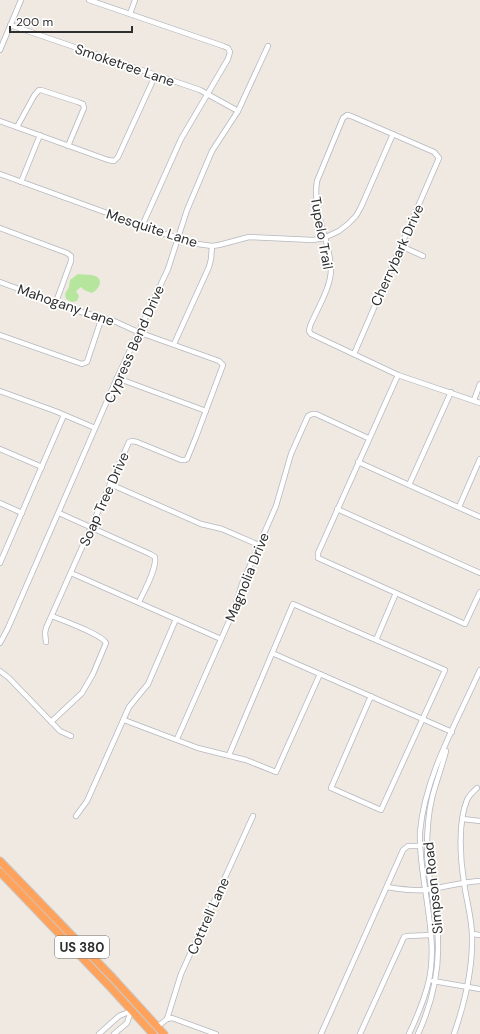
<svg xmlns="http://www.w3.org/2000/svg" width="480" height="1034" viewBox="0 0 480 1034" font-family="'DM Sans',sans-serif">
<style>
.green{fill:#b6e59e}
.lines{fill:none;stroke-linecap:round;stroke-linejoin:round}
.minor-casing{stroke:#b4b7c1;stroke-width:6}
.highway-casing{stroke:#c9c9c9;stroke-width:9}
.minor{stroke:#fff;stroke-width:4.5}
.highway{stroke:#ffa35c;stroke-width:7}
.labels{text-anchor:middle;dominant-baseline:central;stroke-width:3.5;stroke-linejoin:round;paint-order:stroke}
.shield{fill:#fff;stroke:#6d6d6d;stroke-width:1}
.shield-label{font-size:13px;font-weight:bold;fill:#2e2e2e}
.street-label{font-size:14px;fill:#2e2e2e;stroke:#fff}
</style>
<rect width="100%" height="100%" fill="#efe9e1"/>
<!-- green -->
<path class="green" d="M78,274C83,275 90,274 95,276C105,280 98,290 92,293L84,290L81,287L76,291L79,296L77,301L72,302L66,299L65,294L69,287L70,280Z"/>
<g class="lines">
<!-- minor casing -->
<g class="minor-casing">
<g id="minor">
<path d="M89,0L223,46L228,48L230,52L228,59L181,139L142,226"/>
<path d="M130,14L135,0"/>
<path d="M10,25L200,90L238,111"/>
<path d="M0,50L21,0"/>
<path d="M0,121L108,160L114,161L118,157L155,76"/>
<path d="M17,127L34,96L39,90H41L78,102L83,104L84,108L68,146"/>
<path d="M0,174L165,234L198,244L212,246L219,245L249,237L313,240L324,238L339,231L348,224L356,216L361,207L393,134"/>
<path d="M21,182L40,135"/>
<path d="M0,228L67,253L71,256V261L56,302"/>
<path d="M401,246L423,256"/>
<path d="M0,282L81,312L114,321L138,332L219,361L223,365L196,437L187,459L185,460H181L137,442L132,441L129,442L46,628L45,633L46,642"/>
<path d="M0,335L82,364L87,362L102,317"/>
<path d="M174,344L209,267L211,259L212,246"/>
<path d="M354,354L439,158L434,152L351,116L347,115L343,118L317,181C312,213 330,239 331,269C331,288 317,309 310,326L309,331L311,334L398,375L480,403"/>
<path d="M398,375L318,553V558L465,624L480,592"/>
<path d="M117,378L206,411"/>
<path d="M0,391L55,411L95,428"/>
<path d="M474,400L480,384"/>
<path d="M0,449L42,467"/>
<path d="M358,462L480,517"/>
<path d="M110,484L201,524L222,529L259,545"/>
<path d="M409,485L451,392"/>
<path d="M0,503L22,513"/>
<path d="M459,507L480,459"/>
<path d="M337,509L480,573"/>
<path d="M59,513L150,554L155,557C157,569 144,591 139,602"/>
<path d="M0,563L64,415"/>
<path d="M71,573L221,639"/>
<path d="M376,640L396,593"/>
<path d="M0,643L8,628L117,378L168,269L187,210L212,151L238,111L268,46"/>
<path d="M272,653L452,732"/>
<path d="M0,671L9,678L60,731L71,736"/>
<path d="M124,720L198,748L246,760L276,772L320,674"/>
<path d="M51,722L82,693L93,674L106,643C101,634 64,621 52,616"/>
<path d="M177,739L234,610L242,584L276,506L291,454L308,416L312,414H316L368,438"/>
<path d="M229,755L293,604L445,670L381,810L331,788L371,696"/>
<path d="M76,816L87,801L129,707L148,684L176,619"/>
<path d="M463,819L480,821"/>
<path d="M387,887C399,889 411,891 424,890C443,888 460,882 480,881"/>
<path d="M472,934L480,935"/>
<path d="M433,981L480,989"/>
<path d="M167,1019L181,974L253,816"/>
<path d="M157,1027L167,1019L172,1018L216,1034"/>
<path d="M99,1034L119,1016L131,1011"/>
<path d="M114,1034L127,1023L131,1011"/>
<path d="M321,1034L403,850L408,846H420"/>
<path d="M360,1034L404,937L407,936L431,935"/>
<path d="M409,1034C417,1017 425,998 429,980C435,952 430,923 426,895C423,874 419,853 420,832C425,775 457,722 480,670"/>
<path d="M418,1034C435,997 442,959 436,919C433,896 427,872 427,849C427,832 428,815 432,798C436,782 442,767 446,751"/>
<path d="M454,1034C465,1002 473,970 472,936C472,917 466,900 464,882C460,858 458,822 467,800C469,795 473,792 477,788"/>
</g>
</g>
<!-- highway casing -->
<g class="highway-casing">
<g id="highway">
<path d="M0,861L113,978L164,1034"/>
<path d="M0,872L111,988L153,1034"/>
</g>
</g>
<!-- minor -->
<use href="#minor" class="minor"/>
<!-- highway -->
<use href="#highway" class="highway"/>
</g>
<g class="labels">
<!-- shield labels -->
<rect class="shield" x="55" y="936" width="54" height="22" rx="3"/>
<g class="shield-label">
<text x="82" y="947">US 380</text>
</g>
<!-- street labels -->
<g class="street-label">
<text transform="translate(125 65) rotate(19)">Smoketree Lane</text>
<text transform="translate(152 228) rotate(18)">Mesquite Lane</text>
<text transform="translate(322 233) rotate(80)">Tupelo Trail</text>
<text transform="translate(397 255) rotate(-66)">Cherrybark Drive</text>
<text transform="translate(66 305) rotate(19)">Mahogany Lane</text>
<text transform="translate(134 344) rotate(-66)">Cypress Bend Drive</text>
<text transform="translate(104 499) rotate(-66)">Soap Tree Drive</text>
<text transform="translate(247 577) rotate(-68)">Magnolia Drive</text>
<text transform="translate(433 888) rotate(-96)">Simpson Road</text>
<text transform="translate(208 916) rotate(-66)">Cottrell Lane</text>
</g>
</g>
<!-- scale -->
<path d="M10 26v6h122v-6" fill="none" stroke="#2e2e2e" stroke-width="2"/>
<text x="16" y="26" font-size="12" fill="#2e2e2e" stroke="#ffffff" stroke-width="3" paint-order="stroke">200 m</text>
</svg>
